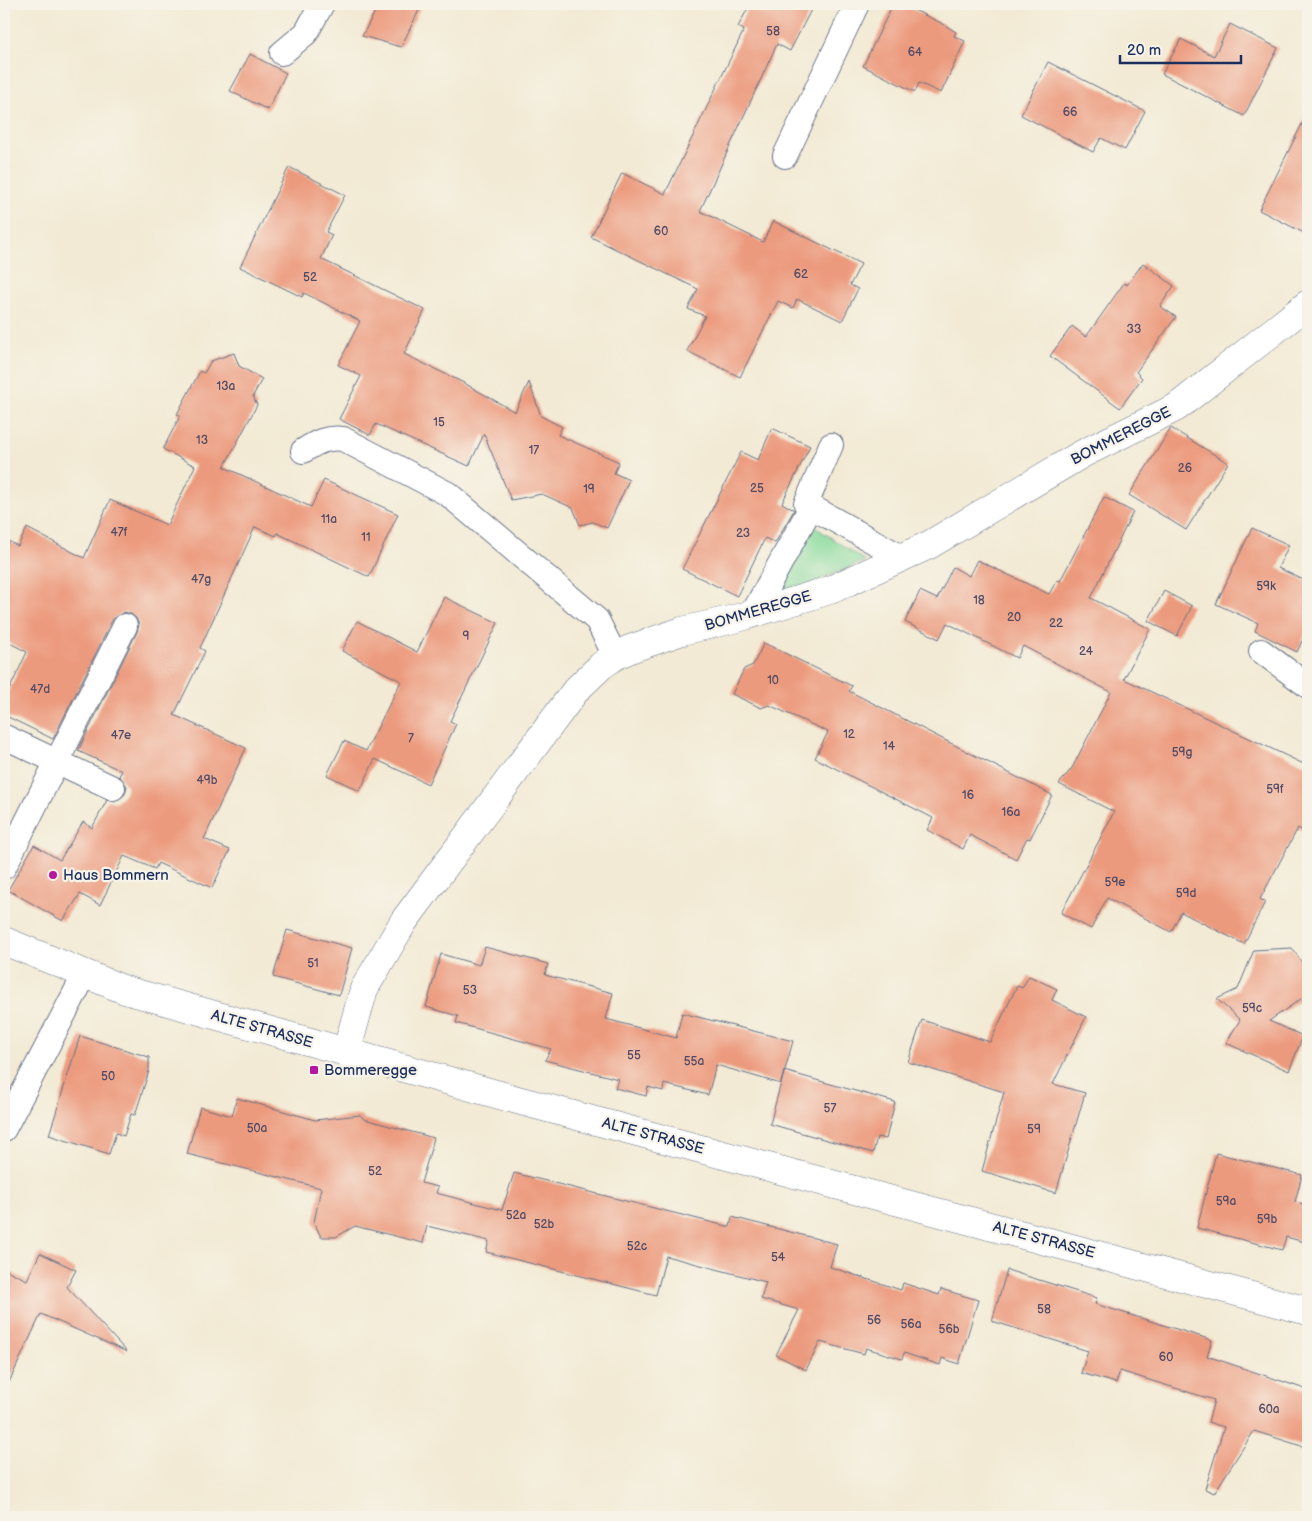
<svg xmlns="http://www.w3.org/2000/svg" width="1312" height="1521" viewBox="0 0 1312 1521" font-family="'Balsamiq Sans',sans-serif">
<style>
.green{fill:#87da9c;stroke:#51847d}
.building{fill:#ec9a7d}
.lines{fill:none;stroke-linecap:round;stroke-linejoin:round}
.service-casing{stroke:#667087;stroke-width:26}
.minor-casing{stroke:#667087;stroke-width:29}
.service{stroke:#fff;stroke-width:24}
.minor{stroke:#fff;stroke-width:28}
.poi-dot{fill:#b5179e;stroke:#f7f3e8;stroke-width:2}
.labels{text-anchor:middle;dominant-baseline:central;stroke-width:4.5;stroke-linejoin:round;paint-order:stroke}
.number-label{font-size:12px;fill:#4f4a66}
.street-label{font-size:15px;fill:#1b2f5e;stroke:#f7f3e8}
.poi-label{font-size:15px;fill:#1b2f5e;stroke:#f7f3e8;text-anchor:start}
</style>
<rect width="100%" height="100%" fill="#f7f3e8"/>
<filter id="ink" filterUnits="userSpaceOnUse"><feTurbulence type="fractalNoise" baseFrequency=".02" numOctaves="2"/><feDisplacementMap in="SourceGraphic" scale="10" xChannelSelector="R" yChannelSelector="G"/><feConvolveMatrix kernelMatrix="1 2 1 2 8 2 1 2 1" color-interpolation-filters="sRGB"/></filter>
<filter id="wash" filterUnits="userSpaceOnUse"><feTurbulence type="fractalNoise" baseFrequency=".0096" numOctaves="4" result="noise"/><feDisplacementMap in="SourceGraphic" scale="20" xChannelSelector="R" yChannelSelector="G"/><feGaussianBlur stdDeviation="1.12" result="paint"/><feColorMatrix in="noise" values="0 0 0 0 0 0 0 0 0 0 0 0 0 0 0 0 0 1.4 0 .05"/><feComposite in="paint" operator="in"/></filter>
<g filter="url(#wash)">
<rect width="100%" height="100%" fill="#f2ead4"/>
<!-- green -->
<path class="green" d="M811,524L865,561L776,598Z"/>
<g id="blocks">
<!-- building -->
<g class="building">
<path d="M379,4H422L401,47L362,36Z"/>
<path d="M750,4H814L790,51L777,44L700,211L763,242L773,221L861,264L850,285L858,289L842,321L797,299L793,308L778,301L740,377L687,351L705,316L688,309L698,289L591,237L622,173L665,194L744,30L738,27Z"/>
<path d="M893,4H902L943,24L956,32L954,36L965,41L941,93L919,83L915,92L863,66Z"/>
<path d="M1230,24L1278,48L1244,116L1162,74L1181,39L1214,56Z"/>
<path d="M250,54L286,73L268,110L230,91Z"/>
<path d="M1048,62L1145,111L1125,150L1101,138L1093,152L1021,115Z"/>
<path d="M1308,112V235L1259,210Z"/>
<path d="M289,167L345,195L326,232L332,235L321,259L425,310L404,354L464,383L515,412L529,382L541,416L562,427L558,435L619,462L614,473L629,480L607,528L593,522L580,525L573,508L542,494L511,500L484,434L469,466L376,424L370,435L339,419L361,376L338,365L360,321L304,293L302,297L240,267Z"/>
<path d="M1143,263L1174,286L1160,306L1176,317L1136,372L1142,378L1120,408L1050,356L1072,326L1086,337L1124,283L1127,285Z"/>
<path d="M234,353L239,366L262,379L253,396L257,405L224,467L311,507L324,480L398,514L369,577L277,533L276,536L255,527L200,648L205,651L174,715L246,748L204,839L230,850L212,888L158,863L155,869L124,856L100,905L80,894L63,921L8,890L34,845L60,860L83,822L92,828L107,800L115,802L125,794L127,786L119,776L122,771L78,751L137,632L139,625L136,618L131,614L124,612L113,619L53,739L4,715V701L27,652L4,640V539L18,546L27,528L84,558L110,500L167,525L195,466L163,449L180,416L177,414L200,371L204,373L211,361Z"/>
<path d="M772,428L810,446L782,503L794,510L775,543L765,538L737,596L682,569L741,452L758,460Z"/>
<path d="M1171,428L1228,463L1186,530L1129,495Z"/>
<path d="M1104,497L1133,512L1091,598L1150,629L1124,679L1308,766V834L1298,828L1260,899L1265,902L1244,944L1181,912L1171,932L1107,898L1091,929L1061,913L1114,812L1059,784L1072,768L1111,692L1023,646L1017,658L947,623L939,639L905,622L920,591L937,599L953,567L969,576L977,560L1049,594L1057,580L1060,581Z"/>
<path d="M1252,528L1289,545L1278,568L1308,582V628L1297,652L1255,631L1258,623L1216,604Z"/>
<path d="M1164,591L1192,606L1177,636L1148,621Z"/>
<path d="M444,597L498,623L450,721L456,724L428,784L375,759L360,791L327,775L344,741L366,751L401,681L342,651L357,621L417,652Z"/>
<path d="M764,643L852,686L849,691L1052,795L1030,839L1027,838L1016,859L970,835L963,849L927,830L933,818L815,758L828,732L769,705L761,708L732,694L744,669L753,665Z"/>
<path d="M287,930L352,948L339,995L273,977Z"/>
<path d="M485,947L548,964L545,975L613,993L606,1019L676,1038L682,1013L793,1041L781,1084L716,1065L708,1095L664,1084L663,1091L648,1087L646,1096L615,1088L618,1079L545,1060L551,1049L456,1023L458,1016L426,1007L441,954L479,965Z"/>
<path d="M1292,948L1308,971V994L1269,1021L1303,1036L1289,1071L1226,1043L1240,1020L1217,999L1238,989L1254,950Z"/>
<path d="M1029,976L1057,989L1052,1000L1086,1017L1053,1084L1085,1093L1056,1193L982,1171L1004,1092L908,1062L922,1020L990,1042L1017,986L1022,988Z"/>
<path d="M80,1036L149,1057V1071L135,1115L131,1114L124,1136L116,1133L109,1154L49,1135Z"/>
<path d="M784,1071L895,1102L886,1139L877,1137L873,1153L770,1124Z"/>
<path d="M237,1098L315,1120L360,1115L364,1119L434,1138L421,1183L438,1187L436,1193L502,1210L514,1173L730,1227L732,1217L837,1244L830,1267L901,1290L903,1283L939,1295L941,1289L978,1300L959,1364L942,1358L940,1365L904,1353L902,1359L866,1348L864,1354L820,1342L806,1370L776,1355L799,1310L761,1299L766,1282L666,1256L656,1295L486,1252L489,1241L427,1226L423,1243L355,1226L336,1237H321L314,1222L321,1188L187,1154L200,1107L232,1116Z"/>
<path d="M1216,1153L1302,1175L1295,1202L1308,1205V1243L1286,1237L1282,1250L1197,1228Z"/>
<path d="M40,1253L76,1270L67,1287L127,1352L41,1314L4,1393V1269L27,1280Z"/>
<path d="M1007,1270L1097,1298L1095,1304L1212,1340L1207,1356L1308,1390V1448L1254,1431L1214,1493L1205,1489L1224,1427L1208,1422L1214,1400L1120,1371L1116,1383L1081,1373L1088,1351L992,1321Z"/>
</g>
</g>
</g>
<g filter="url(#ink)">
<use href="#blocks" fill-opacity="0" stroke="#667087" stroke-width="1"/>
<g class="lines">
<!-- service casing -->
<g class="service-casing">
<g id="service">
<path d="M282,53L306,33L322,4"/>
<path d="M785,156L857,4"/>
<path d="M831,445L806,504L903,558"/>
<path d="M303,451C317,442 326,437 343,439L448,494L597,620L615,656"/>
<path d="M753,613L811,507"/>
<path d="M1261,651L1308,686"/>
<path d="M5,737L113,788"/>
<path d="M4,867L125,626"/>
<path d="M4,1129L85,974"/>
</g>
</g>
<!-- minor casing -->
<g class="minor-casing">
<g id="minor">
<path d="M4,941L125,990L521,1101L1308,1311"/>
<path d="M346,1053L364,989L404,921L576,690L601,666L615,656L630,649L682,631L738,618L830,590L929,545L1082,454L1177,407L1308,304"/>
</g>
</g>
<!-- service -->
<use href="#service" class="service"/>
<!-- minor -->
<use href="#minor" class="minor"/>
</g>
</g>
<!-- markers -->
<g class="poi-dot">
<circle cx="53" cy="875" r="5"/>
<rect x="309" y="1065" width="10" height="10" rx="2.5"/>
</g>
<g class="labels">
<!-- number labels -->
<g class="number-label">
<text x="773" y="31">58</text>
<text x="915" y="52">64</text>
<text x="1070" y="112">66</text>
<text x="661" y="231">60</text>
<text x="801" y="274">62</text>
<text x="310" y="277">52</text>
<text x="1134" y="329">33</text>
<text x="226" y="386">13a</text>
<text x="439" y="422">15</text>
<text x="202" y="440">13</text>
<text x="534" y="450">17</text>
<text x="1185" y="468">26</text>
<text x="757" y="488">25</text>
<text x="589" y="489">19</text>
<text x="329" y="519">11a</text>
<text x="119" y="532">47f</text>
<text x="743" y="533">23</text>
<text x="366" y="537">11</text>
<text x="201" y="579">47g</text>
<text x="1266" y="586">59k</text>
<text x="979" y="600">18</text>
<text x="1014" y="617">20</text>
<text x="1056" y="623">22</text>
<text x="466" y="636">9</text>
<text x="1086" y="651">24</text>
<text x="773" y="680">10</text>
<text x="40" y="689">47d</text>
<text x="849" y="734">12</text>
<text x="121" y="735">47e</text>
<text x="411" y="738">7</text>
<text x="889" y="746">14</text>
<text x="1182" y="752">59g</text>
<text x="207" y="780">49b</text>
<text x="1275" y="789">59f</text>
<text x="968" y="795">16</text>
<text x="1011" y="812">16a</text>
<text x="1115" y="882">59e</text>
<text x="1186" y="893">59d</text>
<text x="313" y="963">51</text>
<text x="470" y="990">53</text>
<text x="1252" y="1008">59c</text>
<text x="634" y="1055">55</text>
<text x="694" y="1061">55a</text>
<text x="108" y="1076">50</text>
<text x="830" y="1108">57</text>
<text x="257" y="1128">50a</text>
<text x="1034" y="1129">59</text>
<text x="375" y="1171">52</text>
<text x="1226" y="1201">59a</text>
<text x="516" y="1215">52a</text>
<text x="1267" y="1219">59b</text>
<text x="544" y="1224">52b</text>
<text x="637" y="1246">52c</text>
<text x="778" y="1257">54</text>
<text x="1044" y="1309">58</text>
<text x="874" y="1320">56</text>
<text x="911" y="1324">56a</text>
<text x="949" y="1329">56b</text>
<text x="1166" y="1357">60</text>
<text x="1269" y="1409">60a</text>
</g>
<!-- street labels -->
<g class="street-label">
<text transform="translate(1121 436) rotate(-27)">BOMMEREGGE</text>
<text transform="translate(758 611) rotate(-16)">BOMMEREGGE</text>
<text transform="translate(262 1029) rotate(16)">ALTE STRASSE</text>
<text transform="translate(653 1136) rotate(15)">ALTE STRASSE</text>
<text transform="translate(1044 1240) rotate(15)">ALTE STRASSE</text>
</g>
<!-- poi labels -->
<g class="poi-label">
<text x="63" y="875">Haus Bommern</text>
<text x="324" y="1070">Bommeregge</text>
</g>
</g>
<!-- margin -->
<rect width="1312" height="1521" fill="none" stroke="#f7f3e8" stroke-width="20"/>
<!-- scale -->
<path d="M1120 55v8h121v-8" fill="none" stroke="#1b2f5e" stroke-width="2.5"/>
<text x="1127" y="55" font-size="15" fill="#1b2f5e" stroke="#f7f3e8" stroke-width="4" paint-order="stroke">20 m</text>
</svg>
